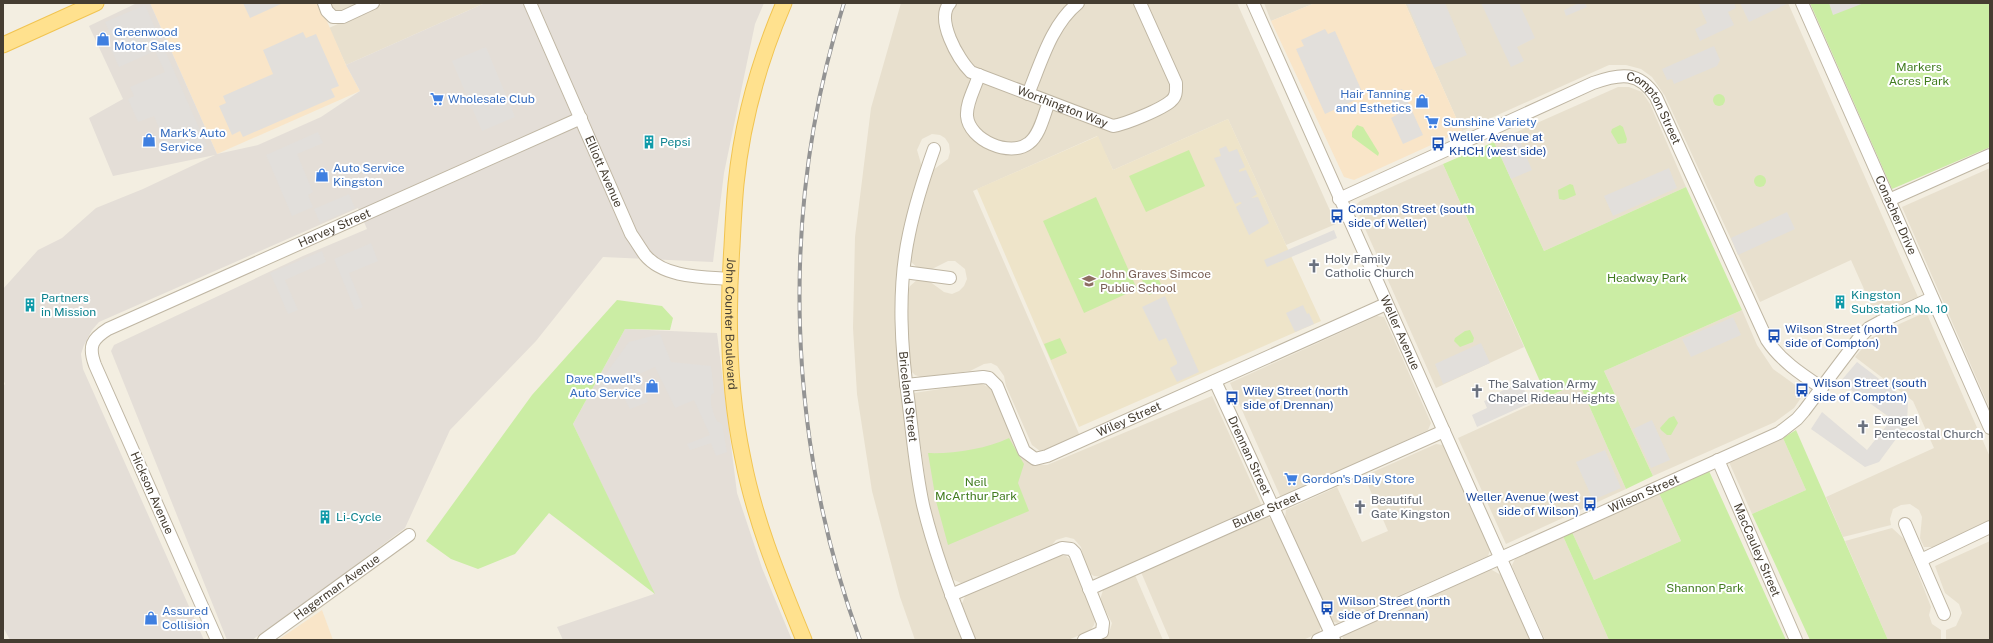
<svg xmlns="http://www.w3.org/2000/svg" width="1993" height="643" viewBox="0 0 1993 643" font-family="'Public Sans',sans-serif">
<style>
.residential{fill:#e8e0ce}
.commercial{fill:#f9e5c8}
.industrial{fill:#e4ded7}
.education{fill:#eee4c9}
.green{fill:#cbeda4}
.parking{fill:#e2dfdb}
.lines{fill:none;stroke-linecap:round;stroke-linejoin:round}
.minor-casing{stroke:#bfb6a3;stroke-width:14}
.major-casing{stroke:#f1c451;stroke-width:17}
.minor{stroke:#fff;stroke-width:12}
.major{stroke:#ffe18e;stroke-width:15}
.rail-casing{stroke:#939393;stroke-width:4}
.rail{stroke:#fff;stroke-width:2.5;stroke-dasharray:8;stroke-linecap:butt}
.labels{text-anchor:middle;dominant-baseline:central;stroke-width:4;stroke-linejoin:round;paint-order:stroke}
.shop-label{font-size:12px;fill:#366cbe;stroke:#fff;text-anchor:start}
.park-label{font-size:12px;fill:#417c1f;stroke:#fff}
.street-label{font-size:12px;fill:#453d31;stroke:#fff}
.transit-label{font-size:12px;fill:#164399;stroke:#fff;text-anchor:start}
.culture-label{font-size:12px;fill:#0d838f;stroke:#fff;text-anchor:start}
.worship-label{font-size:12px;fill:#5b616d;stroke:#fff;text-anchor:start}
.education-label{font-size:12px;fill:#785e54;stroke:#fff;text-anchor:start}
</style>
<rect width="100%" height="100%" fill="#f3eee1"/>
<!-- residential -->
<g class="residential">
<path d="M328,3H363L342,13L333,11Z"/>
<path d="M384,3H485L346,65L329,28Z"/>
<path d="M901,3H1237L1336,224L1286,245L1228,119L1113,170L1097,136L973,191L1080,436L1045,450L1040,451L1032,445L1006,386L1004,376L997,366L991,363L984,364L970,371L921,377L915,375L911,371L908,335V291L910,286L917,280H922L929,281L944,292L952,294L959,291L964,286L967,279L965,269L955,261H948L930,270L918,268L911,262L910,258L914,232L930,175L933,170L948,159L950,152L949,144L945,138L940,135L932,134L922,139L917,150L922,167L901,253L917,501L964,640H915L900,597L872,491L857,394L853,328L855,237L871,108Z"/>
<path d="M1264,3H1315L1271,21Z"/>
<path d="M1405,3H1788L1918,297L1876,316L1851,260L1760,302L1665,96L1652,77L1641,69L1626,65H1609L1462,131Z"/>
<path d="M1618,87H1629L1642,92L1650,104L1686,187L1544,251L1494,142Z"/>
<path d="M1443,164L1524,347L1436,388L1355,206L1360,201Z"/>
<path d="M1990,168V409L1902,207Z"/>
<path d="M1742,310L1757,345L1773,369L1805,392L1794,408L1775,422L1653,476L1604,371Z"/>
<path d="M1926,312L1990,457V520L1933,547H1924L1920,538L1922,517L1919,510L1910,504L1901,505L1893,509L1890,519L1891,525L1843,537L1826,497L1934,448L1913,401L1855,357L1871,338L1886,330Z"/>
<path d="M1377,316L1384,317L1431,423L1428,430L1281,498L1230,383Z"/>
<path d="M980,383L990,388L997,398L1022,458L1032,465H1047L1212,396L1262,506L1103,577L1094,576L1089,573L1084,560L1081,547L1074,539L1066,537L1056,540L1050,547L967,582L961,583L954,580L950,574L928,502L914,393Z"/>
<path d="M1579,383L1626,489L1506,544L1458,438Z"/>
<path d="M1783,438L1806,490L1752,514L1729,462Z"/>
<path d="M1436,444L1443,445L1490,550L1488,556L1337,623L1331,621L1285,519L1286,510L1337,487L1362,542L1388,531L1364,476Z"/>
<path d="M1659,493L1681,541L1594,580L1572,532Z"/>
<path d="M1268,517L1273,521L1321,626L1319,633L1303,640H1170L1141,572Z"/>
<path d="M1892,528L1905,540L1931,607L1929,615L1932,624L1941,630V640H1888L1845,541Z"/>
<path d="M1563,536L1609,640H1545L1513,569L1512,565L1516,557Z"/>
<path d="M1990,541V640H1946V630L1956,626L1962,613L1959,604L1945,593L1935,566Z"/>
<path d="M1059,555L1066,556L1072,561L1096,617L1094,625L1090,631L1068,640H975L961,606L966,594Z"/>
<path d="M1488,570H1492L1501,575L1530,640H1344L1342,636Z"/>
<path d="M1135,575L1163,640H1102L1109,633L1112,623L1100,600L1103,590Z"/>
</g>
<!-- commercial -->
<g class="commercial">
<path d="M150,3H319L346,65L360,91L217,154Z"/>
<path d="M1315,3H1405L1462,131L1354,180L1344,177L1271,21Z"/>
<path d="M322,610L333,640H278Z"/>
</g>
<!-- industrial -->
<g class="industrial">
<path d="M137,3H150L217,154L258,145L321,117L360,91L346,65L485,3H764L755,24L724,173L713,262L603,257L536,341L450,430L405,528L316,595L252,640H227L111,351L114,345L303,256L367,229L358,208L99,322L92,330L84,345L81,354L83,369L204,640H10L3,627V386L5,384L3,379V289L38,250L62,238L96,208L143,189L215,155L113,176L89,118L123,99L89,26Z"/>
<path d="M625,329L717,333L737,493L762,568L792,640H563L557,627L654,594L573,424Z"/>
</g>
<!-- education -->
<path class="education" d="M1228,119L1321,321L1079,427L977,189L1098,136L1113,170Z"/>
<!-- green -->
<g class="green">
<path d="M1810,3H1990V147L1892,189Z"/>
<circle cx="1719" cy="100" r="6"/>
<path d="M1357,125L1363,127L1379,153L1378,156L1352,137V132Z"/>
<path d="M1620,125L1623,127L1627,139L1626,143L1618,144L1611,132L1612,129Z"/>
<path d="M1494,142L1544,251L1686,187L1742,310L1604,371L1653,476L1626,489L1579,383L1547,397L1443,164Z"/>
<path d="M1189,150L1205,186L1146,212L1129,176Z"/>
<circle cx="1760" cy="181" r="6"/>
<path d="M1570,184L1573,185L1576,195L1564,200L1559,199L1558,190Z"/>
<path d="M1096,197L1137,289L1084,313L1043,221Z"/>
<path d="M1152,273H1156L1163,289L1149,295L1142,280L1144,277Z"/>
<path d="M617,300L662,306L673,318L670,330L625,329L573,424L655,594L549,513L515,554L478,569L451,559L426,541L532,395Z"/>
<path d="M1470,330L1474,338L1473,342L1460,347L1454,341L1455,338L1465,331Z"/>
<path d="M1060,338L1067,353L1051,360L1044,344Z"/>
<path d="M1674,416L1678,423L1671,435H1667L1661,430L1660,428L1669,418Z"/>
<path d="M1796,430L1888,640H1810L1752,514L1806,490L1783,438Z"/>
<path d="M1009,438L1024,464L1018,483L1029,511L948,545L936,501L928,453C952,454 987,449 1009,438Z"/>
<path d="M1709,471L1786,640H1609L1563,536L1572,532L1594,580L1681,541L1659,493Z"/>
</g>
<!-- parking -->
<g class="parking">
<path d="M243,3H283L250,18Z"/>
<path d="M1407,3H1445L1467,55L1434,68Z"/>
<path d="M1481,3H1519L1535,38L1517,47L1524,61L1511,67Z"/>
<path d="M1579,3H1585L1587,7L1566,16L1564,10Z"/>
<path d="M1698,3H1734L1736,8L1728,12L1734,25L1700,41L1695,29L1707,23Z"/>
<path d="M1740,3H1789L1749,22Z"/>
<path d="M1829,3H1864L1833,15Z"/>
<path d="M145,5L207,146V147H167L154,116L138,122L128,99L134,96L130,87L165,72L155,51L119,67L111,49L116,46L105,22Z"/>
<path d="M1325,29L1328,34L1335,31L1364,96L1325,114L1296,49L1304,46L1301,40Z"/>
<path d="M303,32L306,38L316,34L339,86L331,89L335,97L243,137L240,131L232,135L219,106L226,103L223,96L273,74L263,50Z"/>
<path d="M1714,46L1720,60L1717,66L1674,84L1672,79L1667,80L1662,69Z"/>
<path d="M486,47L515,117L482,131L452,61Z"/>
<path d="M1402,89L1423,135L1403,144L1391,118L1398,114L1389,95Z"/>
<path d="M318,132L323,143L297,154L313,192L308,195L313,207L292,216L266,155Z"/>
<path d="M1519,139L1532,170L1511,179L1498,149Z"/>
<path d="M1226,146L1229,152L1237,149L1245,167L1239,170V172L1246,170L1257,194L1251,198L1258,197L1269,223L1249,235L1236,207L1242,203L1240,202L1235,204L1214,158L1221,156L1219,149Z"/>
<path d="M1669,168L1677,188L1613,216L1604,196Z"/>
<path d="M349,194L355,208L320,223L314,209Z"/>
<path d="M1787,212L1795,229L1738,255L1731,238Z"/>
<path d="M1334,230L1337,238L1267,267L1264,260Z"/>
<path d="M371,243L378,261L349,273L363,307L355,310L334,259Z"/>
<path d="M322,251L326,262L285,280L298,310L288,314L270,273Z"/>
<path d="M1165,296L1199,372L1177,382L1170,368L1177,364V362L1166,338L1159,341L1142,307Z"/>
<path d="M1303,305L1307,314L1309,313L1314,324L1295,332L1286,313Z"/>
<path d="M1733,317L1741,335L1691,357L1682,339Z"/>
<path d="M660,334L671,362L711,366L714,393L711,395V404L714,415L717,421L722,424L727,452L716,456L711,443L690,450L687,444L710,435L694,400L675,408L655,367L637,375L648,402L630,409L616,383L604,394L596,390L609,369L629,342Z"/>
<path d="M1481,343L1490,363L1443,384L1435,364Z"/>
<path d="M1857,362L1908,401L1907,424L1879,462L1865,467L1811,429L1822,412L1867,450L1892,419L1840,382Z"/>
<path d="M1521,382L1530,403L1477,427L1472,415L1487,408L1484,401L1492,398L1491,396Z"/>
<path d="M1652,420L1670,460L1651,468L1633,429Z"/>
<path d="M1605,450L1621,488L1593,500L1576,462Z"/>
</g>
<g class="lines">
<!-- minor casing -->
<g class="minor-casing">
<g id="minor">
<path d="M324,3L327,11L333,17H343L373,3"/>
<path id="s1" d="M530,3L631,234C636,241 640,248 645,255C664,278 703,277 730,279"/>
<path id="s2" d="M950,3C935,19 958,59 971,72L1113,126C1126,124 1162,109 1171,101C1177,96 1176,90 1176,83L1140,3"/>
<path id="s3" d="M1253,3L1537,640"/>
<path id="s4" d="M1802,3L1990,428"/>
<path d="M979,75C975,88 966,103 967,116C969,140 1010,158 1029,143C1040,135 1044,114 1049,102"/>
<path d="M1028,94C1041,63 1051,25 1078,3"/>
<path id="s5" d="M934,149C924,177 915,205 909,234C897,290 901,349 909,406C913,439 916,473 923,505C934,551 951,596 969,640"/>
<path id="s6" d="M1339,199L1593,83C1621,73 1639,71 1656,97L1767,340C1781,361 1801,374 1822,388"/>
<path d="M1889,200L1990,155"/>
<path d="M904,272L950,278"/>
<path id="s7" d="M1215,381L1334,640"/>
<path id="s8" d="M906,385L983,377L989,378L997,386L1024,451L1035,459L1047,456L1386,304"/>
<path id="s9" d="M1718,460L1796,640"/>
<path d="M1905,524L1944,614"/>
<path d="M1921,560L1990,527"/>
<path id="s10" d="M1089,589L1444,431"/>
<path d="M951,595L1062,548L1071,549L1075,553L1103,623L1102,632L1084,640"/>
<path id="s11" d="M217,640L95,365C88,346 92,339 108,329L581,118"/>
<path id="s12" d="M264,640L409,535"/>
<path id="s13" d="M1318,640L1779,433L1797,419L1804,411L1859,338L1869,328L1880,322L1932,298"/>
</g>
</g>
<!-- major casing -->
<g class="major-casing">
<g id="major">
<path id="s14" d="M784,3C760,59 742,123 736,184C734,205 733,226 732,246C727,317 728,389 743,459C755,522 780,581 804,640"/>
<path d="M3,45L96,3"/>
</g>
</g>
<!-- minor -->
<use href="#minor" class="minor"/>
<!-- major -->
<use href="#major" class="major"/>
<!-- rail casing -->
<g class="rail-casing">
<path id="rail" d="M844,3C779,209 786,438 860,640"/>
</g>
<!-- rail -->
<use href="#rail" class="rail"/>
</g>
<!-- icons -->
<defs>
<g id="shop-bare" transform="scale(1.08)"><path d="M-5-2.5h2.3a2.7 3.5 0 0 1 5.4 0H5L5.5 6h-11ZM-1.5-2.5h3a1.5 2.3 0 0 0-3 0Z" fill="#3f7fe0" stroke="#fff" stroke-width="2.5" paint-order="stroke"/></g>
<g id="supermarket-bare" transform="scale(1.08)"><path d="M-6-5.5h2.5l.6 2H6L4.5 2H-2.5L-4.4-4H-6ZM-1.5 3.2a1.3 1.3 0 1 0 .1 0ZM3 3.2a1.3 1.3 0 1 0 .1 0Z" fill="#3f7fe0" stroke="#fff" stroke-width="2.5" paint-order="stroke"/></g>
<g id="building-bare" transform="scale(1.08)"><path d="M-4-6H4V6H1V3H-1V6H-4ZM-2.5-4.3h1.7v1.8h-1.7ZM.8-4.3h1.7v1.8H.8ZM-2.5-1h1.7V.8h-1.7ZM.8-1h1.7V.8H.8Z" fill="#0f9aa8" stroke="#fff" stroke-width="2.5" paint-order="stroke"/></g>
<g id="bus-bare" transform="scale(1.08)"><path d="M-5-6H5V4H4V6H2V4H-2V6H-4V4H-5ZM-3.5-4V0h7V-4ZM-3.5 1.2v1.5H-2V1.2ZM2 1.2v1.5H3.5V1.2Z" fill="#1a4fb4" stroke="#fff" stroke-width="2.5" paint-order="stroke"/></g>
<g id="church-bare" transform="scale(1.08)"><path d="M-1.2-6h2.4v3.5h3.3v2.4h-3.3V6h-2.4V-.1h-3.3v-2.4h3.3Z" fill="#6b7280" stroke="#fff" stroke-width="2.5" paint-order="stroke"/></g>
<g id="school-bare" transform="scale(1.08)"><path d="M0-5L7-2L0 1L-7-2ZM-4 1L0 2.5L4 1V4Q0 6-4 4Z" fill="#8d6e63" stroke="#fff" stroke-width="2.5" paint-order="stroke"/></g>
</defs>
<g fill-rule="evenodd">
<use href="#shop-bare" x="103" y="39"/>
<use href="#supermarket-bare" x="437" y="99"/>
<use href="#shop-bare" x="1422" y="101"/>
<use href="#supermarket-bare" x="1432" y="122"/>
<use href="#shop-bare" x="149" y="140"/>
<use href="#building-bare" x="649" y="142"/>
<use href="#bus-bare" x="1438" y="144"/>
<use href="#shop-bare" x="322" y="175"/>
<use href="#bus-bare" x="1337" y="216"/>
<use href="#church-bare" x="1314" y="266"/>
<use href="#school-bare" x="1089" y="281"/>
<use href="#building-bare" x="1840" y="302"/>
<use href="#building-bare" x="30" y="305"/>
<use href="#bus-bare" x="1774" y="336"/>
<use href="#shop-bare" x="652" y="386"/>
<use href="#bus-bare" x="1802" y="390"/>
<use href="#church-bare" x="1477" y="391"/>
<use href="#bus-bare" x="1232" y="398"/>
<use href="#church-bare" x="1863" y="427"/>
<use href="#supermarket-bare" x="1291" y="479"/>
<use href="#bus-bare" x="1590" y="504"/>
<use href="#church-bare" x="1360" y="507"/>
<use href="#building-bare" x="325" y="517"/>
<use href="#bus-bare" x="1327" y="608"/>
<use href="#shop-bare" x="151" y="618"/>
</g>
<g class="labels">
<!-- shop labels -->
<g class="shop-label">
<text x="114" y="32">Greenwood<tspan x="114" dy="14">Motor Sales</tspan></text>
<text x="1411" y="94" text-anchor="end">Hair Tanning<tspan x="1411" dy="14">and Esthetics</tspan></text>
<text x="448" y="99">Wholesale Club</text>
<text x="1443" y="122">Sunshine Variety</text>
<text x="160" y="133">Mark's Auto<tspan x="160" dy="14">Service</tspan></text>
<text x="333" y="168">Auto Service<tspan x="333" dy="14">Kingston</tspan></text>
<text x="641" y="379" text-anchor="end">Dave Powell's<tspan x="641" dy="14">Auto Service</tspan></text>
<text x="1302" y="479">Gordon's Daily Store</text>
<text x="162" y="611">Assured<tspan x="162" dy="14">Collision</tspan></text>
</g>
<!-- park labels -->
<g class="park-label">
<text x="1919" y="67">Markers<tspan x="1919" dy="14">Acres Park</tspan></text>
<text x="1647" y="278">Headway Park</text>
<text x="976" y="482">Neil<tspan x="976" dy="14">McArthur Park</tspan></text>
<text x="1705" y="588">Shannon Park</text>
</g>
<!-- street labels -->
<g class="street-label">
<text stroke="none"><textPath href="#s2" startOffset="175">Worthington Way</textPath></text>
<text stroke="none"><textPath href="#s6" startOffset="358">Compton Street</textPath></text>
<text stroke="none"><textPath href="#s1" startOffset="184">Elliott Avenue</textPath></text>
<text stroke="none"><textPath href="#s4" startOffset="232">Conacher Drive</textPath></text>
<text stroke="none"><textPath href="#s11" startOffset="592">Harvey Street</textPath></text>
<text stroke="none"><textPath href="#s14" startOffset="328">John Counter Boulevard</textPath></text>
<text stroke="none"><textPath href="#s3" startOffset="361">Weller Avenue</textPath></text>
<text stroke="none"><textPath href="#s5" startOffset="252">Briceland Street</textPath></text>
<text stroke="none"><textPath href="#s8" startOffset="281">Wiley Street</textPath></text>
<text stroke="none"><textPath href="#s7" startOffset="82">Drennan Street</textPath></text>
<text transform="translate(152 493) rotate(66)">Hickson Avenue</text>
<text stroke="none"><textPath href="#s13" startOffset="357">Wilson Street</textPath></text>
<text stroke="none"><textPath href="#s10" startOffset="194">Butler Street</textPath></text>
<text stroke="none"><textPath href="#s9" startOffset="98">MacCauley Street</textPath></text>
<text stroke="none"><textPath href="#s12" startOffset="90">Hagerman Avenue</textPath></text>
</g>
<!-- transit labels -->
<g class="transit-label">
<text x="1449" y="137">Weller Avenue at<tspan x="1449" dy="14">KHCH (west side)</tspan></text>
<text x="1348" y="209">Compton Street (south<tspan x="1348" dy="14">side of Weller)</tspan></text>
<text x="1785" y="329">Wilson Street (north<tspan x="1785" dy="14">side of Compton)</tspan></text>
<text x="1813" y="383">Wilson Street (south<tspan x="1813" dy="14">side of Compton)</tspan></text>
<text x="1243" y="391">Wiley Street (north<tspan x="1243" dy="14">side of Drennan)</tspan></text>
<text x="1579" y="497" text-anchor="end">Weller Avenue (west<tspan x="1579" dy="14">side of Wilson)</tspan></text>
<text x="1338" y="601">Wilson Street (north<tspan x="1338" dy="14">side of Drennan)</tspan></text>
</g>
<!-- culture labels -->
<g class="culture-label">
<text x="660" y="142">Pepsi</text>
<text x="1851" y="295">Kingston<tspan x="1851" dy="14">Substation No. 10</tspan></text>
<text x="41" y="298">Partners<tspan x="41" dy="14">in Mission</tspan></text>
<text x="336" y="517">Li-Cycle</text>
</g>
<!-- worship labels -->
<g class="worship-label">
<text x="1325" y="259">Holy Family<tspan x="1325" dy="14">Catholic Church</tspan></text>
<text x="1488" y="384">The Salvation Army<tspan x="1488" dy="14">Chapel Rideau Heights</tspan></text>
<text x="1874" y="420">Evangel<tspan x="1874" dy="14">Pentecostal Church</tspan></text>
<text x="1371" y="500">Beautiful<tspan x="1371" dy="14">Gate Kingston</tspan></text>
</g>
<!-- education labels -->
<g class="education-label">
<text x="1100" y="274">John Graves Simcoe<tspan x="1100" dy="14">Public School</tspan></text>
</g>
</g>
<!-- border -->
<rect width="1993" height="643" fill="none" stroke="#453d31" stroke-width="8"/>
</svg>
